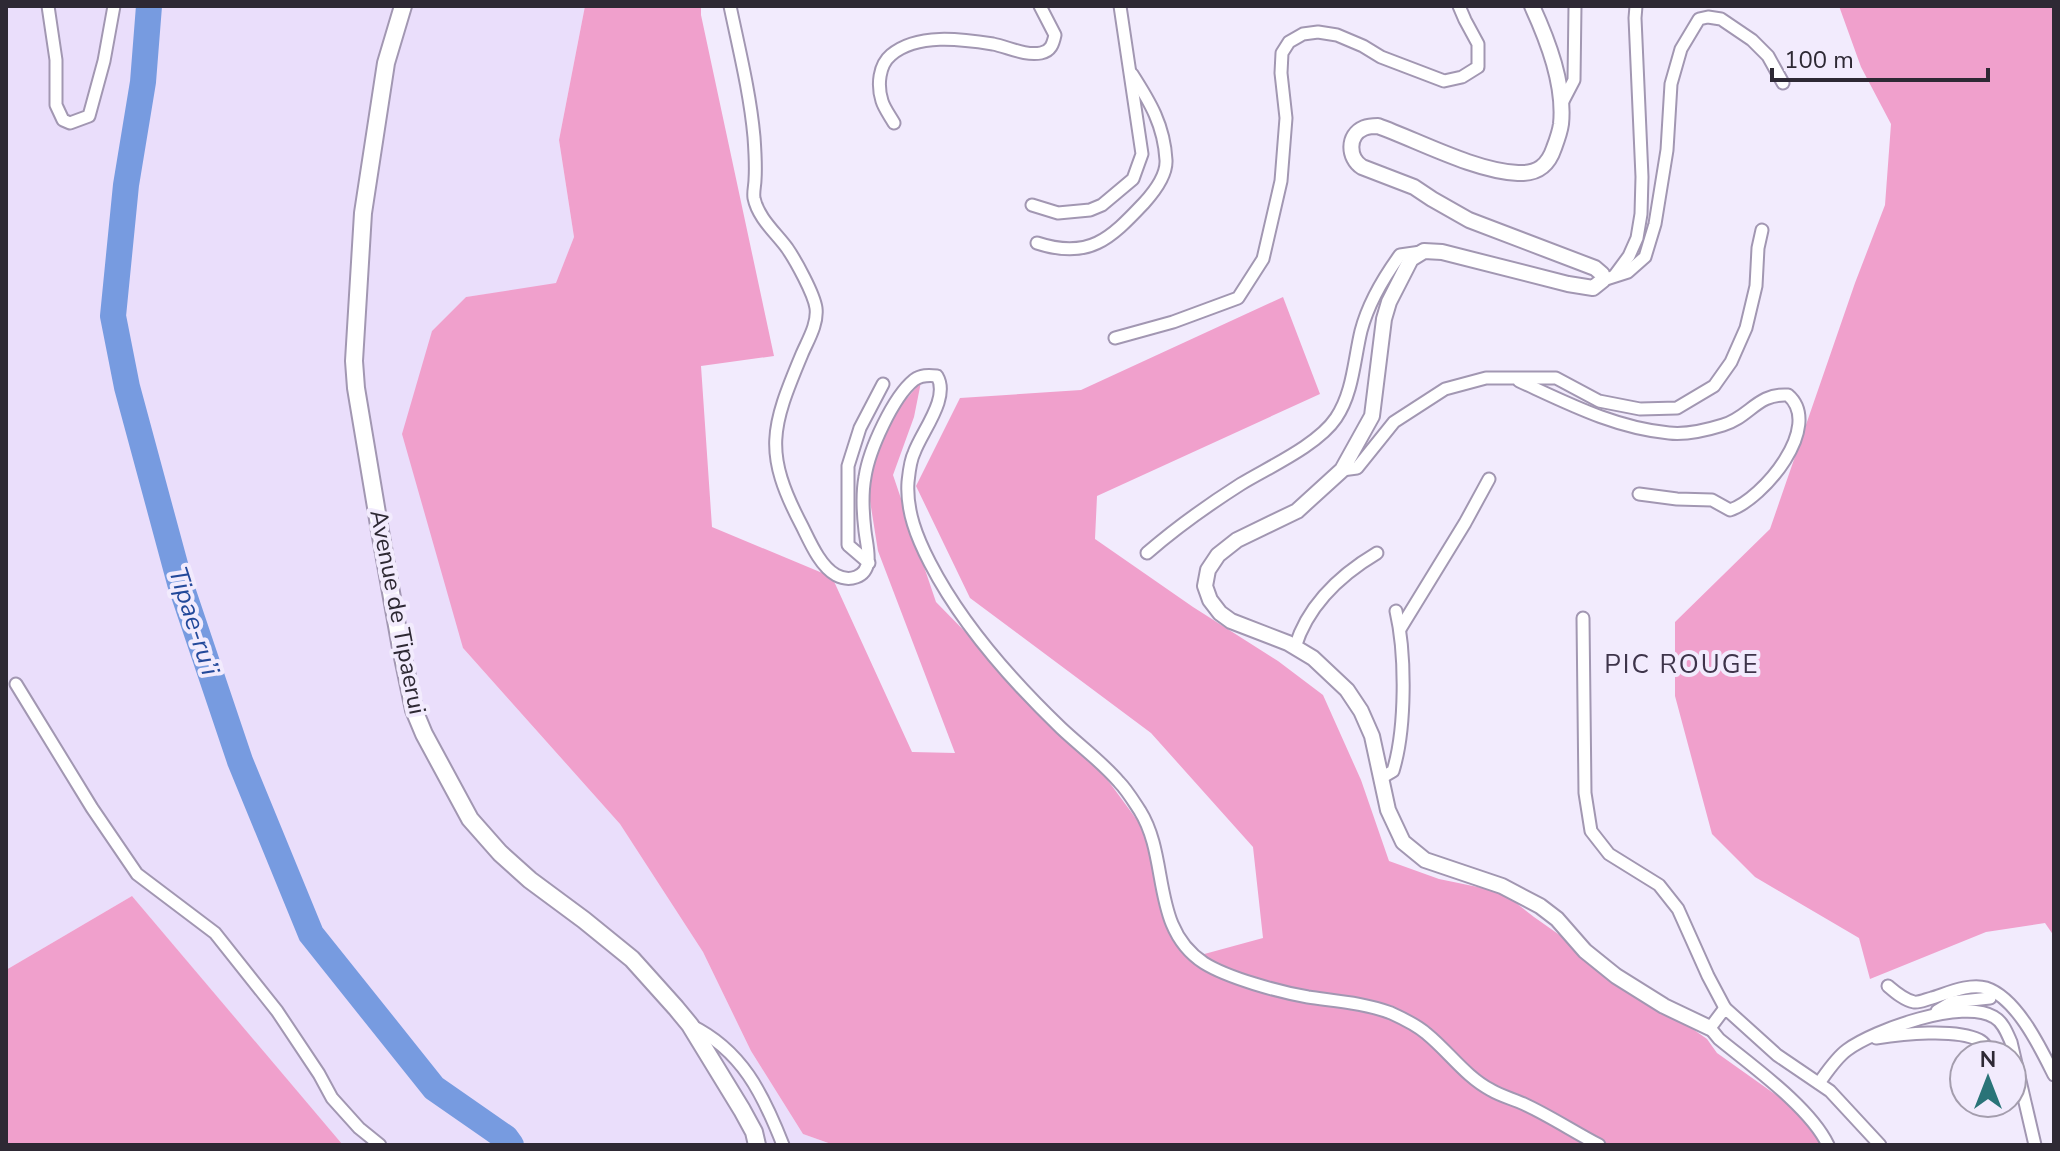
<svg xmlns="http://www.w3.org/2000/svg" width="2060" height="1151" viewBox="0 0 2060 1151" font-family="'Nunito Sans',sans-serif">
<style>
.built{fill:#eadefb}
.forest{fill:#f0a0cc}
.lines{fill:none;stroke-linecap:round;stroke-linejoin:round}
.river{stroke:#779be0;stroke-width:26}
.minor-casing{stroke:#a297b2;stroke-width:15}
.tertiary-casing{stroke:#a297b2;stroke-width:18}
.secondary-casing{stroke:#a297b2;stroke-width:20}
.minor{stroke:#fff;stroke-width:11}
.tertiary{stroke:#fff;stroke-width:14}
.secondary{stroke:#fff;stroke-width:16}
.labels{text-anchor:middle;dominant-baseline:central;stroke-width:8;stroke-linejoin:round;paint-order:stroke}
.street-label{font-size:24px;fill:#2e2934;stroke:#f2ebfd}
.water-label{font-size:26px;font-style:italic;fill:#23499a;stroke:#f2ebfd}
.neighbourhood-label{font-size:26px;letter-spacing:2px;fill:#3e344a;stroke:#f2ebfd}
</style>
<rect width="100%" height="100%" fill="#f2ebfd"/>
<!-- built -->
<path class="built" d="M6,6H585L559,140L574,237L556,284L466,297L432,331L463,648L620,824L703,952L751,1051L803,1134L834,1145H342L132,896L6,970Z"/>
<!-- forest -->
<g class="forest">
<path d="M585,6H701V15L774,356L701,366L712,527L832,577L912,752L955,753L878,551L867,482L883,426L921,382L914,417L893,475L936,602L1024,692L1087,752L1154,843L1179,939L1197,956L1263,938L1253,847L1151,733L970,598L916,486L960,398L1081,390L1283,297L1320,394L1097,496L1095,539L1193,607L1278,661L1323,695L1361,780L1389,861L1439,879L1502,892L1534,917L1707,1039L1717,1053L1793,1107L1827,1145H834L803,1134L751,1051L703,952L620,824L463,648L402,434L432,331L466,297L556,283L574,237L559,140Z"/>
<path d="M1839,6H2054V936L2045,923L1986,932L1870,979L1859,938L1755,877L1712,834L1675,696V622L1770,529L1855,283L1885,205L1891,124L1861,67Z"/>
<path d="M132,896L342,1144V1145H6V970Z"/>
</g>
<g class="lines">
<!-- river -->
<path class="river" d="M149,6L143,82L126,185L113,316L127,387L180,583L240,761L311,934L434,1088L506,1138L511,1145"/>
<!-- minor casing -->
<g class="minor-casing">
<g id="minor">
<path d="M48,6L56,60V105L63,120L70,123L89,116L104,61L114,6"/>
<path d="M730,6C739,49 750,93 754,137C755,151 756,166 755,180C755,185 753,192 754,198C758,218 776,233 787,248C796,261 814,294 816,308C818,324 808,340 802,354C771,428 763,452 802,526C810,542 820,566 836,575C849,582 866,578 868,561C869,552 866,540 865,531C863,514 862,493 865,477C869,450 893,397 914,380C921,375 928,375 937,376C950,398 922,431 914,453C910,461 909,473 908,482C906,511 917,538 930,563C962,625 1011,680 1061,728C1080,746 1102,762 1119,782C1127,790 1134,802 1140,811C1170,859 1150,928 1204,963C1228,978 1279,992 1308,997C1335,1001 1365,1003 1391,1013C1402,1018 1418,1026 1427,1034C1449,1052 1466,1077 1491,1090C1501,1096 1513,1099 1524,1104C1550,1116 1574,1132 1599,1145"/>
<path d="M1562,103L1574,80L1575,6"/>
<path d="M894,123C890,116 884,108 882,101C877,85 879,65 891,55C917,33 961,39 993,44C1008,47 1025,56 1041,53C1051,51 1053,44 1055,35L1040,6"/>
<path d="M1032,205L1058,213L1090,210L1102,205L1133,179L1142,154L1120,6"/>
<path d="M1037,243C1089,260 1110,239 1144,203C1154,192 1167,176 1166,160C1164,125 1150,102 1132,74"/>
<path d="M1615,275L1629,256L1637,238L1641,214L1642,177L1635,18L1636,6"/>
<path d="M1603,280L1628,272L1645,257L1655,224L1667,150L1671,84L1681,49L1699,19L1708,17L1721,19L1752,40L1768,56L1783,83"/>
<path d="M1115,338L1173,322L1238,298L1263,259L1281,181L1286,118L1281,73L1282,53L1289,42L1303,34L1318,32L1337,35L1363,46L1381,57L1444,81L1462,77L1478,67V44L1465,20L1459,6"/>
<path d="M1519,381C1567,403 1615,428 1669,433C1686,435 1707,430 1723,425C1750,417 1757,393 1788,395C1824,426 1763,499 1730,510L1712,500L1677,499L1639,494"/>
<path d="M1342,470L1357,468L1394,422L1445,389L1486,378H1556L1599,401L1640,409L1677,408L1714,386L1731,362L1746,328L1756,286L1758,248L1762,230"/>
<path d="M1147,553C1177,527 1208,505 1241,484C1269,467 1318,445 1336,418C1353,393 1354,360 1361,331C1368,304 1384,277 1400,255L1421,252"/>
<path d="M869,563L848,545V466L860,428L883,384"/>
<path d="M1583,618L1585,793L1591,831L1609,854L1659,885L1678,909L1708,976L1725,1008"/>
<path d="M1400,629L1465,523L1489,479"/>
<path d="M1295,647C1308,605 1340,575 1377,553"/>
<path d="M16,684L92,808L137,874L215,933L277,1011L319,1074L332,1098L359,1128L380,1145"/>
<path d="M1381,778L1393,771C1406,729 1406,654 1396,611"/>
<path d="M1888,986C1895,992 1904,1000 1914,1002C1919,1003 1927,999 1932,998C1948,993 1970,983 1986,988C2017,998 2041,1049 2054,1075"/>
<path d="M1937,1011L1952,1002L1990,998L1991,991"/>
<path d="M690,1025C742,1050 763,1094 783,1145"/>
<path d="M1876,1038C1902,1034 1955,1028 1979,1040C1985,1043 1988,1049 1991,1055"/>
<path d="M1819,1083C1827,1072 1836,1058 1847,1050C1874,1030 1963,998 1994,1017C2003,1022 2007,1033 2011,1042L2035,1145"/>
<path d="M1828,1145C1810,1107 1752,1066 1719,1039L1710,1028L1725,1008L1777,1055L1830,1091L1880,1145"/>
</g>
</g>
<!-- tertiary casing -->
<g class="tertiary-casing">
<path id="tertiary" d="M1532,6C1548,41 1565,85 1561,124C1560,132 1557,140 1554,148C1548,166 1537,174 1518,173C1475,171 1419,141 1378,126C1374,126 1369,126 1364,128C1347,135 1348,158 1362,167L1414,187L1432,199L1469,220L1595,268L1602,274L1603,280L1593,288L1568,284L1442,252L1424,251L1411,259L1389,302L1384,319L1372,416L1342,470L1297,511L1237,540L1218,555L1208,570L1205,586L1210,600L1220,613L1231,621L1288,643L1313,658L1347,690L1361,711L1372,736L1388,810L1403,842L1425,860L1502,886L1540,906L1557,919L1585,951L1616,976L1664,1006L1710,1028"/>
</g>
<!-- secondary casing -->
<g class="secondary-casing">
<path id="secondary" d="M403,6L386,63L363,213L354,361L356,388L380,531L401,648L414,710L424,734L470,819L500,853L530,880L584,920L632,959L676,1008L690,1025L742,1110L754,1132L757,1145"/>
</g>
<!-- minor -->
<use href="#minor" class="minor"/>
<!-- tertiary -->
<use href="#tertiary" class="tertiary"/>
<!-- secondary -->
<use href="#secondary" class="secondary"/>
</g>
<g class="labels">
<!-- street labels -->
<g class="street-label">
<text transform="translate(398 612) rotate(79)">Avenue de Tipaerui</text>
</g>
<!-- water labels -->
<g class="water-label">
<text transform="translate(194 621) rotate(72)">Tipae-ru’i</text>
</g>
<!-- neighbourhood labels -->
<g class="neighbourhood-label">
<text x="1682" y="664">PIC ROUGE</text>
</g>
</g>
<!-- border -->
<rect width="2060" height="1151" fill="none" stroke="#2e2934" stroke-width="16"/>
<!-- north arrow -->
<g transform="translate(1988 1079)"><circle r="38" fill="#f2ebfd" stroke="#a49dad" stroke-width="2"/>
<path d="M0-6L14 30L0 20L-14 30Z" fill="#2a7478"/>
<text y="-12" font-size="22" font-weight="bold" text-anchor="middle" fill="#2e2934">N</text>
</g>
<!-- scale -->
<path d="M1772 68v12h216v-12" fill="none" stroke="#2e2934" stroke-width="4"/>
<text x="1784" y="68" font-size="24" fill="#2e2934" stroke="#f2ebfd" stroke-width="6" paint-order="stroke">100 m</text>
</svg>
